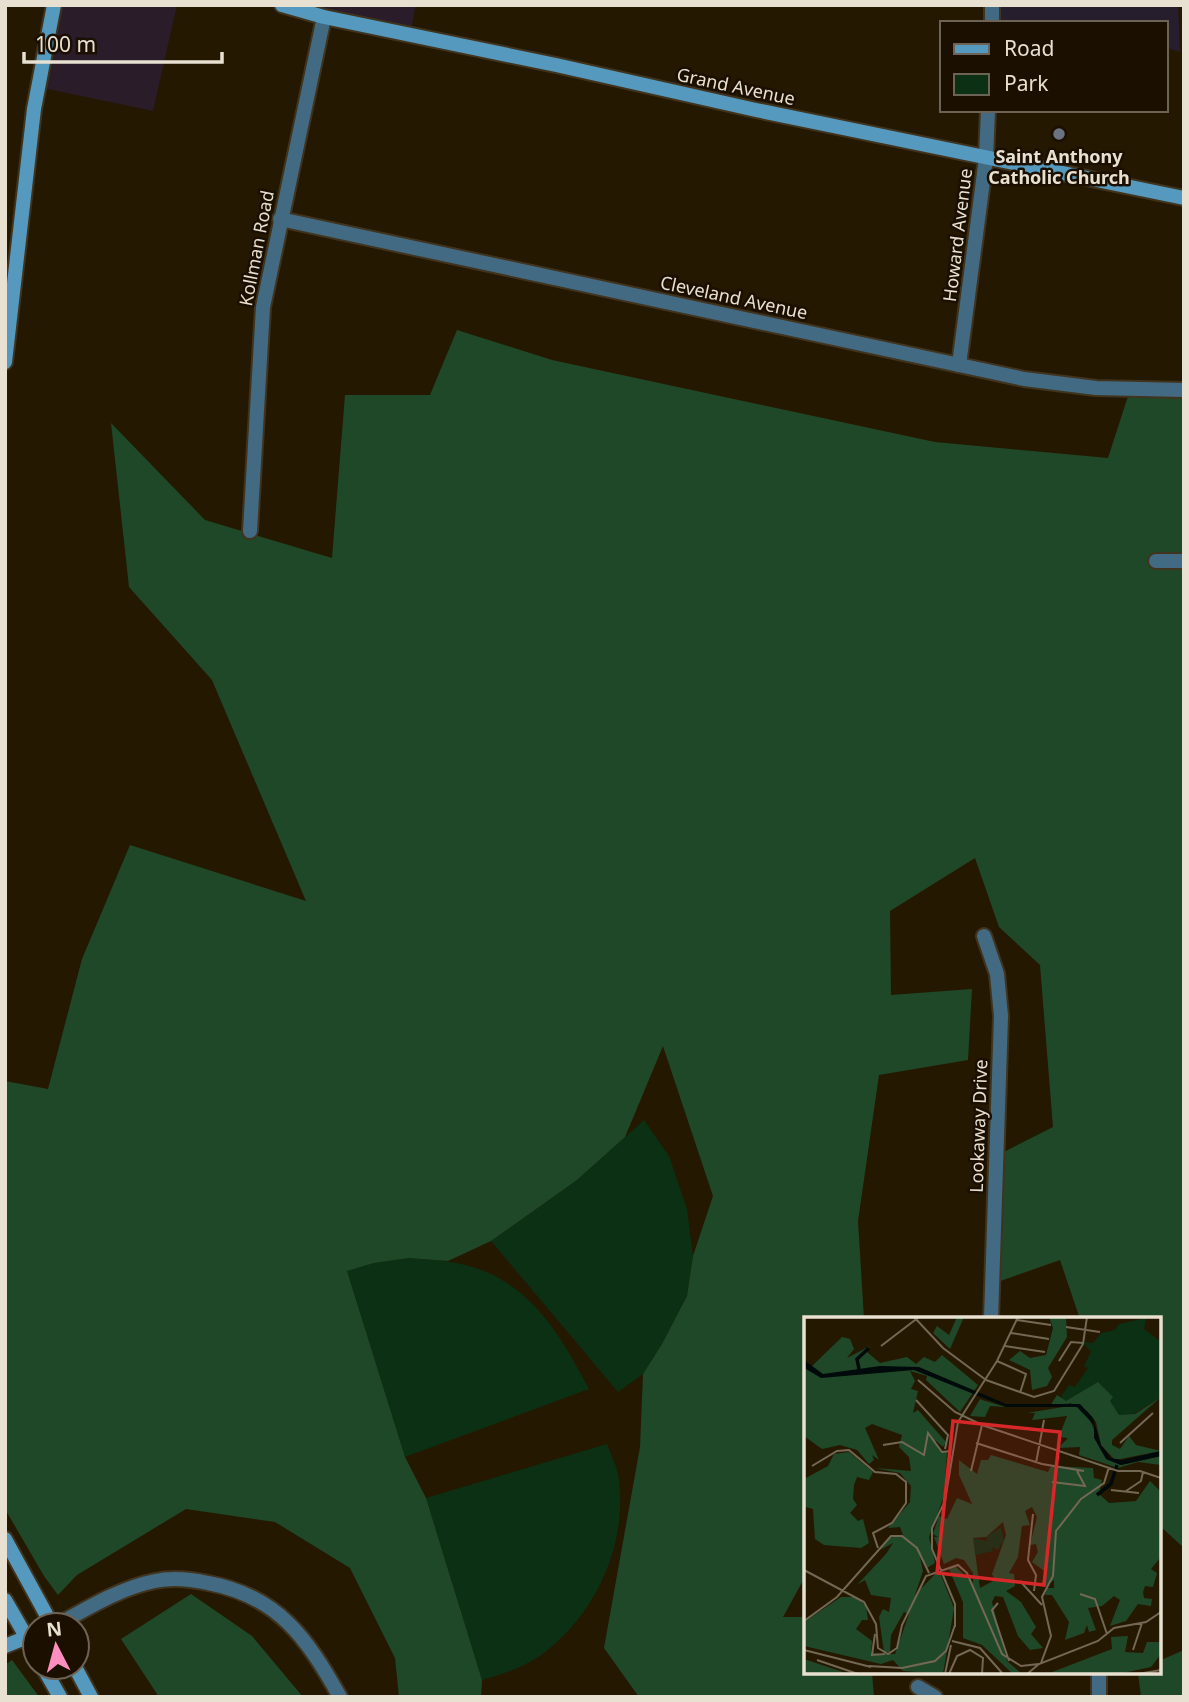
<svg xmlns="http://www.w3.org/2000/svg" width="1189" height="1702" viewBox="0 0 1189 1702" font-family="'Noto Sans',sans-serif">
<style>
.commercial{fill:#2a1c28}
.education{fill:#261e2d}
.green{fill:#0b3014}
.forest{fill:#1f4828}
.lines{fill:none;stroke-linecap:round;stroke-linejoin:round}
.street-casing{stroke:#40341e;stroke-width:18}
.secondary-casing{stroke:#40341e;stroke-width:18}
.street{stroke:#426b83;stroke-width:14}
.secondary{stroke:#5599bf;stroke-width:14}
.worship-dot{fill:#6b7280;stroke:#1b0f00;stroke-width:2.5}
.labels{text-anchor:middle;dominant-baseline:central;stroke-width:5;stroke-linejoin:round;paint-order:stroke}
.street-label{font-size:18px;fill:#e8e0d1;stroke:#1b0f00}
.poi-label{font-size:18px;font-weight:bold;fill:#e8e0d1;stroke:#1b0f00}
.inset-river{fill:none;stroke:#000a0b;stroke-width:3.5}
.inset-road{fill:none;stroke:#736854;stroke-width:2}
.view{fill:#d62828;fill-opacity:0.15;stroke:#d62828;stroke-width:3.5}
.inset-edge{fill:none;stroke:#e8e0d1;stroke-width:3.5}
</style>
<rect width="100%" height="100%" fill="#251801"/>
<!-- commercial -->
<g class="commercial">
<path d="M54,5H177L153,111L38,87Z"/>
<path d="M282,5H416L410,35Z"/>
</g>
<!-- education -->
<path class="education" d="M992,5H1178L1180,52L1166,48V23H992Z"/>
<!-- green -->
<g class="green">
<path d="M644,1120L669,1156L687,1209L693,1256L687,1296L662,1344L643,1374L618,1392L491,1241L577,1180Z"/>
<path d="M409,1258C434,1260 460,1261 484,1271C536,1292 564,1341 589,1389L405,1457L347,1271L374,1263Z"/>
<path d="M607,1444C610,1453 616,1464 618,1474C629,1538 599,1608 550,1648C531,1665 506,1673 482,1680L426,1498Z"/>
</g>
<!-- forest -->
<g class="forest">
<path d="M457,330L552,360L935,442L1108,458L1130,390H1184V1548L1159,1525V1319H1080L1060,1260L992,1284L996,1156L1053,1127L1040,965L999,927L975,858L890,911L891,995L972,989L968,1060L879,1075L858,1221L864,1319H806V1575L783,1617H806V1672H872L874,1697H639L604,1648L640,1447L643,1374L662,1344L687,1296L693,1256L713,1196L663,1046L625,1137L577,1180L491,1241L448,1261L409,1258L374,1263L347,1271L405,1457L426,1498L482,1680L481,1697H399L395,1658L350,1568L275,1522L186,1509L77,1575L58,1595L44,1576L5,1509V1081L48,1089L82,959L130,845L306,901L212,680L129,587L111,423L205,520L332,558L345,395H430Z"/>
<path d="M191,1594L252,1636L303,1697H159L121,1639Z"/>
<path d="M1184,1650V1697H1141L1138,1672H1159V1661Z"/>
<path d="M12,1660L37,1694L39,1697H5V1665Z"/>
</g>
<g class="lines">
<!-- street casing -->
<g class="street-casing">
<g id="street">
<path d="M992,23V5"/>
<path d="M280,219L1024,379L1096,388L1184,390"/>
<path d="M959,365L986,158L988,110"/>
<path d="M250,531L263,307L324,17"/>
<path d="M1156,561H1184"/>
<path d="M984,936L997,974L1001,1016L991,1319"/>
<path d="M57,1625C88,1608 120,1588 155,1581C173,1577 190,1579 208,1583C278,1596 307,1638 340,1697"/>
<path d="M918,1687L935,1697"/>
<path d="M1099,1697V1672"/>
</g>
</g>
<!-- secondary casing -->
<g class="secondary-casing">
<g id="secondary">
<path d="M282,5L324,17L556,65L756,110L1184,198"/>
<path d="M5,362L34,109L54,5"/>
<path d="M5,1539L52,1625"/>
<path d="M5,1600L35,1652"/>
<path d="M5,1646L35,1634"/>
<path d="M43,1667L60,1697"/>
<path d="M75,1667L91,1697"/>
</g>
</g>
<!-- street -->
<use href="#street" class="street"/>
<!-- secondary -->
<use href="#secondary" class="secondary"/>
</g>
<!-- markers -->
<circle class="worship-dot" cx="1059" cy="134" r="7"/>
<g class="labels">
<!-- street labels -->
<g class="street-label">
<text transform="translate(736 86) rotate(12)">Grand Avenue</text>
<text transform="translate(957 235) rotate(-83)">Howard Avenue</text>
<text transform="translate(256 248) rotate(-79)">Kollman Road</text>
<text transform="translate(734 297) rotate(12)">Cleveland Avenue</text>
<text transform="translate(978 1126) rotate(-88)">Lookaway Drive</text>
</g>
<!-- poi labels -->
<g class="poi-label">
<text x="1059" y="156">Saint Anthony<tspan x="1059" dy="21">Catholic Church</tspan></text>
</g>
</g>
<!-- overview -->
<g transform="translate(804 1317)">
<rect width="357" height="357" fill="#251801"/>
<path d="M342,1L340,12L357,25V80L318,104L259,88L257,79L265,68L271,70L284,51L280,49L287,35L279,25L289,26L297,16L311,13L315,7ZM197,210L200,223L194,233L188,230L189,234L172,238L168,221L184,224L182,220Z" fill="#0b3014"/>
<path d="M153,0H160L146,32L129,16L133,9L145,18ZM245,0H262L263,20L244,51L248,60L243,69L228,73L226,53L205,43L216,34L226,41L242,38L249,11ZM38,20L46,22L50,32L43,41L66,29L63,35L76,46L103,40L112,47L120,40L131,45L138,38L174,68L156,95L122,63L123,59L106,54L111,64L107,72L114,74L109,96L114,93L142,125L139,130L131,123L135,133L143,135L140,179L125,220L131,246L123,251L116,240L119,254L111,278L135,253L150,291L139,357L99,354L89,343L77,347L0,329V305L37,280H52L62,289L64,303H58L52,312L68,324L67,335L76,337H91L105,297L100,295L87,318L86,335H80L75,300L79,292L85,295L87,281L67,278L61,263L53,268L82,237L89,226L76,233L85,221L99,218L96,210L84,211L106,185L107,169L96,156L71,151L107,154L105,140L95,130L98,118L68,107L61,111L75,143L68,138L70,143L65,147L53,133L36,128L18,132L0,119V46L5,52ZM294,65L309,80L306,84L315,98L331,97L357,80L308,123V128L316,132L325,119L332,128L357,134L311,143L297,128L292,105L283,94L267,86L246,89L253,78L262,84ZM176,82L178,83L202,90L186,89L181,100L166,99ZM265,89L277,91L284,98L302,142L317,148L357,139V148L334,145L314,151L275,138L276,130L254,131L264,121L255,120L263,99L228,103L231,96H223ZM45,135L69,155L65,163L53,160L50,168L49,182L53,188L46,196L54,204L59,202L65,226L57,231L20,228L11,222L9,192L2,190L0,196V162L24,149L30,137ZM187,138L244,155L247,149L289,151L290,161L298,163L295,177L305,186L332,184L346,164L357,175V240L347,252L353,256L349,270L341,269L339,275L340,281L348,282L347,289L334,287L322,304L306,309L316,283L310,279L298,289L284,291L292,313L285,315L283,308L280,316L261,323L265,305L248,278H241L243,271H250V263L241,270L236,268L243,256L228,245L234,235L232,227L226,228L233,200L228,190L221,194L226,208L218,209L214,240L205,256L210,257L211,269L202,274L217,285L232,310L227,317L239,331L226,333L214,319L199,280L191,279L188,285L203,344L218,357H209L178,328L159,321V285L145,252L151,249L169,266V256L160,243L152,241L140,247L130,220H134L129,217L135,199L143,202L153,181L168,187L155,158V143L173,157L177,143H184ZM199,205L202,218L188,257L191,263L176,271L169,221L182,220ZM324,319L321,335L339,336L343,325H357V337L347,350L314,357H243L308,332L307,320ZM0,342L45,357H0Z" fill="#1f4828" fill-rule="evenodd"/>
<path d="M0,43L19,57L76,49L115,50L202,87H276L289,101L297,128L307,141L318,143L357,134V139L317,148L302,142L290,121V108L273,90H202L110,53L17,61L2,52Z" fill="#000a0b"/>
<path class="inset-river" d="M55,52L53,42L65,31M293,178L307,167L313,148"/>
<path class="inset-road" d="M110,0L139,31L182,63M213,3L247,8M262,10L296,15M207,16L245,22M77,29L115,0M201,29L241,35M193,44L222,57L216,76M255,44L267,25L279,26M114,63L151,95L178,108L314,154H336L357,161M182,63L230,80L250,74L279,27L283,0M112,83L144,118L141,132M172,126L238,147L280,154M316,126L349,96M79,128L98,125L120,138L124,116L138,135L147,134M232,146L240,103M8,149L33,134L45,133L71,155L92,157L102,165V186L88,206L69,216L74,231M167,154L178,108M248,165L281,169L273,154M307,173L335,176M322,174L337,164L339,155M229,197L224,243L232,258L230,274M0,253L60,285L72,307L74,331L84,337L93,331L98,308L122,259L154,248L163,256L198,337L217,349L235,347M216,264L238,288M276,277L291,282L303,317M194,286L188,293L205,344M0,304L33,280L87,219H98L113,231L125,256M151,310V287L128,232V211L141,184L154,105L193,44L214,0M71,317L68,338L81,337M148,324L176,331L199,357M0,333L67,350M329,333L338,306M13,343L54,357M237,346L247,319L238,280L249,259L252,214L277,182L300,166L305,150M65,349L98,351L131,344L142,334L151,308M141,357L147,328M145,357L153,339L166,333L179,341L178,357M223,357L235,347L294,324L310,311L342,305L357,295M334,357L357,353"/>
<path class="view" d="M149,104L256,115L240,268L133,256Z"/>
<rect width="357" height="357" class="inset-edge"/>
</g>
<!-- border -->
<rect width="1189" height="1702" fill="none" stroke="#e8e0d1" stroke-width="14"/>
<!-- legend -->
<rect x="940" y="21" width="228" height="91" fill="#1b0f00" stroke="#6d6354" stroke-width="2"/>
<rect x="954" y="44" width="35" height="10" fill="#5599bf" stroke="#6d6354" stroke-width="2"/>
<text x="1004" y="56" font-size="21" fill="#e8e0d1">Road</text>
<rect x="954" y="74" width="35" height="21" fill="#0b3014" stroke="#6d6354" stroke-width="2"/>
<text x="1004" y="91" font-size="21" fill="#e8e0d1">Park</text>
<!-- north arrow -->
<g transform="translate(56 1646) rotate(354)"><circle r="33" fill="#1b0f00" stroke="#6d6354" stroke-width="2"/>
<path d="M0-5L12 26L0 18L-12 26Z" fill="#fe8ebd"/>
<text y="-10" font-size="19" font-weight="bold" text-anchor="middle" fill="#e8e0d1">N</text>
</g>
<!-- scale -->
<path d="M24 52v10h198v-10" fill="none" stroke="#e8e0d1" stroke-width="3.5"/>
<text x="35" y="52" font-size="21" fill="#e8e0d1" stroke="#1b0f00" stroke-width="5" paint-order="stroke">100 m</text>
</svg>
